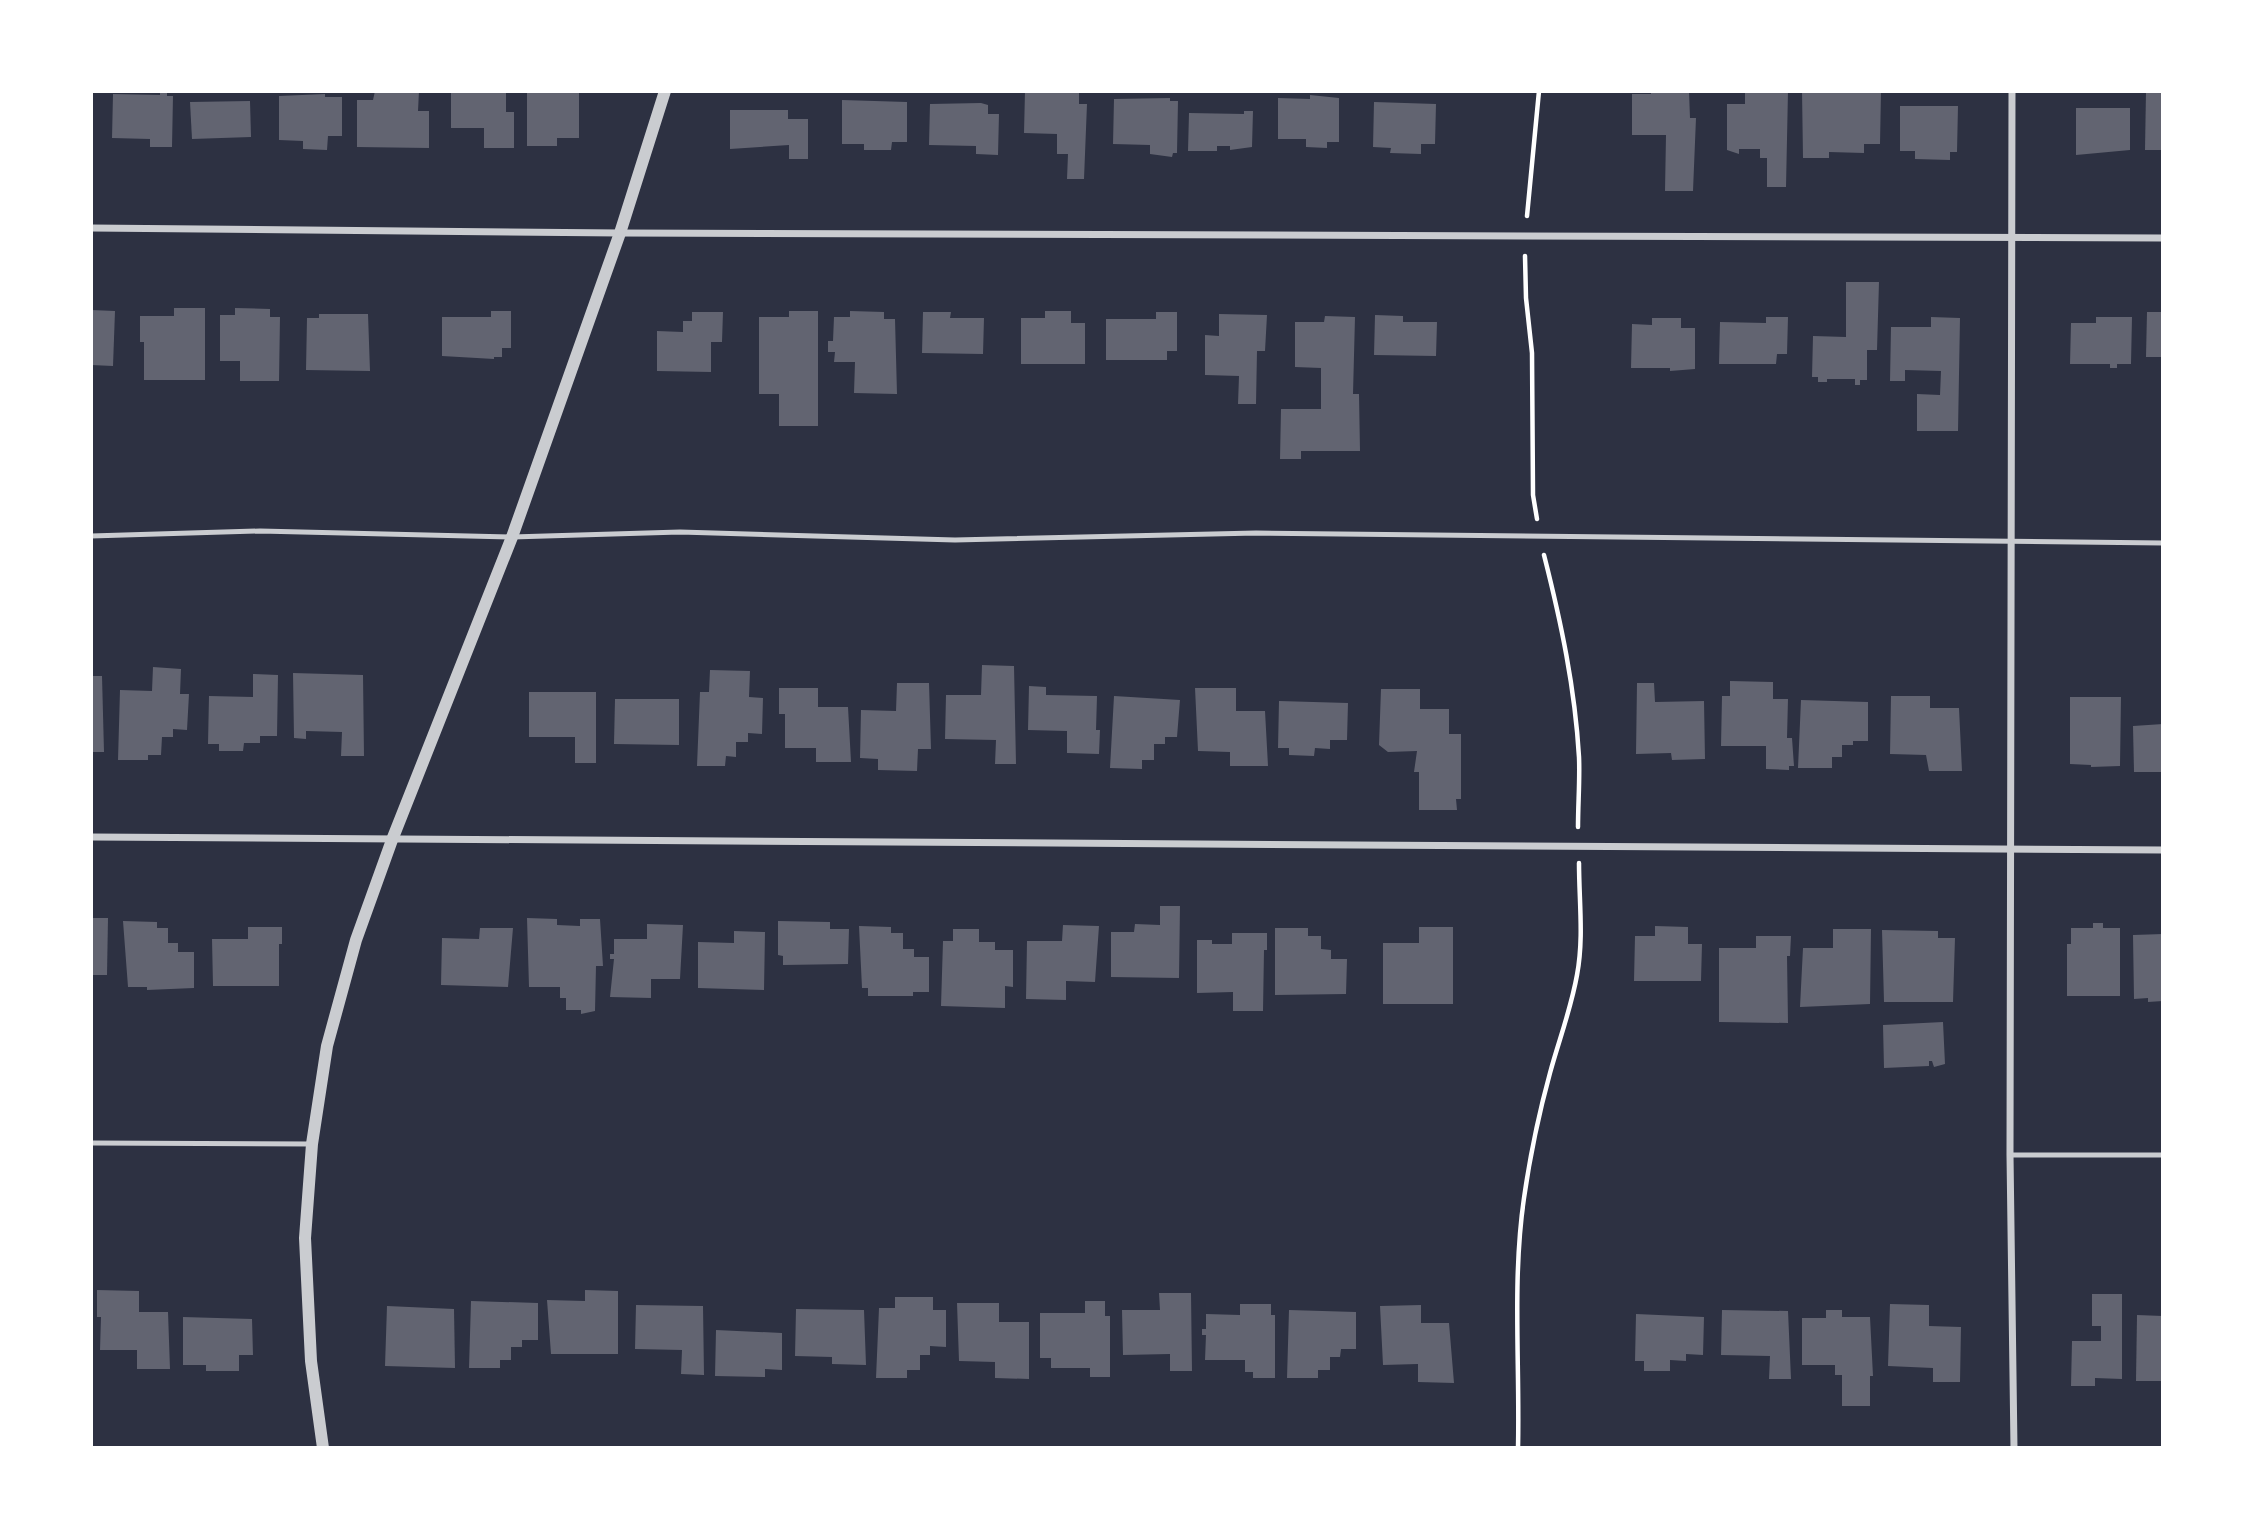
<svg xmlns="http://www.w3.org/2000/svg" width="2254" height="1539" viewBox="0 0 2254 1539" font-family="'Open Sans',sans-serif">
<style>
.building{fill:#626471}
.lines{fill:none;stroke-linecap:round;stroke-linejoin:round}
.path{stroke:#fff;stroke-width:4.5}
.service{stroke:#caccd0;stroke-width:5}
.minor{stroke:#caccd0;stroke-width:7}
.tertiary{stroke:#caccd0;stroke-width:12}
</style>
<rect width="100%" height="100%" fill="#2d3142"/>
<!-- building -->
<g class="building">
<path d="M160,91H167V96H173L172,147H150V139L112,138L113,94L160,95Z"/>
<path d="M375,91H419L418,111H429V148L357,147V100H373Z"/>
<path d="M451,91H506V112H514V148H484V128H451Z"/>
<path d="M527,91H579V138H557V146H527Z"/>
<path d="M1025,91H1079V104H1087L1084,179H1067L1068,154H1057V134L1024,133Z"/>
<path d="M1651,91H1689L1690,118H1696L1693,191H1665L1666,135H1632V94H1651Z"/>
<path d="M1745,91H1788L1786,187H1767V158H1760V149H1739V154L1727,150V104H1745Z"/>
<path d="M1802,91H1881L1880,144H1864V153L1829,152V158H1803Z"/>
<path d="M2146,91H2163V150H2145Z"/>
<path d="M325,94V97H342V136H328L327,150L303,149V141L279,140V96Z"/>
<path d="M1310,95L1339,98V142H1327V148L1306,147V139H1278V98L1310,99Z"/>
<path d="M1170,98V101H1178L1177,153H1173L1172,157L1150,154V145L1113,144L1114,99Z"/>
<path d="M842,100L907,102V142H892L891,150H864V144H842Z"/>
<path d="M250,101L251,137L192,139L190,102Z"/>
<path d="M1374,102L1436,104L1435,144H1421V154L1390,153L1391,148L1373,147Z"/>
<path d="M981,103L988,105V114H999L998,155L976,154V146L929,145L930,104Z"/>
<path d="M1900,106H1958L1957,152H1950V160L1915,159V151H1900Z"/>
<path d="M2076,108H2130V150L2076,155Z"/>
<path d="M730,110H788V119H808V159H789V145L730,149Z"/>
<path d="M1244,111H1253L1252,147L1230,150V146H1217V151H1188L1189,113L1244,114Z"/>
<path d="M1846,282H1879L1877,350H1867V380H1860V385H1855V379H1827V382H1818V377H1812L1813,336L1846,337Z"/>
<path d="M174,308H205V380H144V342H140V316H174Z"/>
<path d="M235,308L270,309V317H280L279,381H240V361H220V315H235Z"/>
<path d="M91,310L115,311L113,366L91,365Z"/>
<path d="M491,311H511V348H502V357H494V359L442,356V317H491Z"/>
<path d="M789,311H818V426H779V394H759V317H789Z"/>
<path d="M850,311L884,312V319H895L897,394L854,393L855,362H834L835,352H828V341H833L834,317H850Z"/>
<path d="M1045,311H1071V323H1085V364H1021V318H1045Z"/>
<path d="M692,312H723L722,342H711V372L657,371V331L683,332V321H692Z"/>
<path d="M923,312H951L950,318H984L983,354L922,353Z"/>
<path d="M1156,312H1177V351H1167V360H1106V319H1156Z"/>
<path d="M2147,312H2163V357H2146Z"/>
<path d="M319,314H368L370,371L306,370L307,318H319Z"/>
<path d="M1219,314L1267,315L1265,351H1257L1256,404H1238L1239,376L1205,375V335L1219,336Z"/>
<path d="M1375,315L1403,316V322H1437L1436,356L1374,355Z"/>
<path d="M1325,316L1355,317L1353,394H1359L1360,451H1301V459H1280L1281,409H1321V368L1295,367V322H1324Z"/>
<path d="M1766,317H1788L1787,354H1777L1776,364H1719L1720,322L1766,323Z"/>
<path d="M1931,317L1960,318L1958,431H1917V394L1940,395L1941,371L1905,370V381H1890L1891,327H1931Z"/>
<path d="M2096,317H2132L2131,364H2117V368H2110V364H2070L2071,323H2096Z"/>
<path d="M1652,318H1681V328H1695V369L1670,371V368H1631L1632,324L1652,325Z"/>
<path d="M982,665L1014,666L1016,764H995L996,740L945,739L946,695H981Z"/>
<path d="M153,667L181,669L180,694H189L187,730L173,729V737H162L161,755H148V760H118L120,690L152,691Z"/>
<path d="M710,670L750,671L749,697L763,698L762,734L748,733V742H736V757L726,756L725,766H697L700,692H709Z"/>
<path d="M293,673L363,675L364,756H341L342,732L306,731V739L294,738Z"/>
<path d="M253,674L278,675L277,736H260V743H244L243,751H219V744H208L209,696L253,697Z"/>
<path d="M91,676H102L104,752H91Z"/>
<path d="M1730,681L1773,682V699H1788L1787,738H1792L1794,766H1789V770L1766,769V746H1721L1722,696H1730Z"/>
<path d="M897,683H929L931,749H918L917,771L878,770V759L860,758L861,710L896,711Z"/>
<path d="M1637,683H1654L1655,702L1704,701L1705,759L1672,760L1671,753L1636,754Z"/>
<path d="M1029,686L1046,687V695L1097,696L1096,730H1100L1099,754L1067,753V731L1028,730Z"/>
<path d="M779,688H818V707H848L851,762H816V748H785V714H779Z"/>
<path d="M1195,688H1236V711H1265L1268,766H1230V752L1198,751Z"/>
<path d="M1381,689H1420V709H1449V734H1461V799H1456L1457,810H1419V772H1414L1417,751L1388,752L1379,745Z"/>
<path d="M529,692H596V763H575V737H529Z"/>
<path d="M1114,696L1180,700L1177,737H1165V744H1154V760H1142V769L1110,768Z"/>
<path d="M1891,696H1930V708H1959L1962,771H1929L1926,755L1890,754Z"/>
<path d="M2070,697H2121L2120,766L2091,767V765L2070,764Z"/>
<path d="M615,699H679V745L614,744Z"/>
<path d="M1801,700L1868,702V741H1853V745H1842V757H1832V768H1798Z"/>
<path d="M1279,701L1348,703L1347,740H1330V749L1315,748L1314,756L1289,755V748H1278Z"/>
<path d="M2163,724V772H2134L2133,726Z"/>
<path d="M1160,906H1180L1179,978L1111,977V932H1134L1135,924L1160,925Z"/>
<path d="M91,918H108L107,975H91Z"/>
<path d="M527,918L557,919V925L580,926V919H600L603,966H596L595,1011L581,1014V1010H566V998H560V987H529Z"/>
<path d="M123,921L157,922V928H168V943H178V952H194V988L147,990V987H128Z"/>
<path d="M778,921L830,922V929H849L848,964L783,965V956L778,955Z"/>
<path d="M2093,923H2103V928H2120V996H2067V944H2071V928H2093Z"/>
<path d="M647,924L683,925L680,979H651V998L610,997L614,959H610V954H614V939H647Z"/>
<path d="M1063,925L1099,926L1095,982L1066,981V1000L1026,999L1027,941H1062Z"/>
<path d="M859,926L891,927V933H903V949H914V957H929V992H913V996H868V988H862Z"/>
<path d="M1655,926L1688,927V944H1702L1701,981H1634L1635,936H1655Z"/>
<path d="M248,927H282V944H279V986H213L212,939H248Z"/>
<path d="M1419,927H1453V1004H1383V943H1419Z"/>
<path d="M480,928H513L508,987L441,985L442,938L479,939Z"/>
<path d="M1275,928H1308V936H1321V949L1331,950V959H1347L1346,994L1275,995Z"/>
<path d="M953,929H979V942H995V950H1013V987L1005,986V1008L941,1006L943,941H953Z"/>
<path d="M1833,929H1871L1870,1004L1800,1007L1803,948H1833Z"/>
<path d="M1882,930L1938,931V938H1955L1953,1002H1884Z"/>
<path d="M734,931L765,932L764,990L698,988V942L734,943Z"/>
<path d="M1232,933H1267V950H1264L1263,1011H1233V992L1197,993V940H1212V944H1232Z"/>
<path d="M2163,934V1001L2148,1002V998L2134,999L2133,935Z"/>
<path d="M1756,936H1791L1790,956H1787L1788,1023L1719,1022V948H1756Z"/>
<path d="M1943,1022L1945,1064L1934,1067L1932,1061H1929V1066L1884,1068L1883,1025Z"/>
<path d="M97,1290L139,1291V1312H168L170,1369H137V1350H100L101,1317H97Z"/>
<path d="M585,1290L618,1291V1354H551L547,1300L585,1301Z"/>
<path d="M1159,1293H1191L1192,1371H1170V1354L1123,1355L1122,1310H1160Z"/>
<path d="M2092,1294H2122V1379L2095,1378V1386H2071L2072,1341H2101V1326H2092Z"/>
<path d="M895,1297H933V1310H946V1347L930,1346V1355H920V1370H907V1378H876L879,1308H895Z"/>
<path d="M471,1301L538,1303V1340H522V1347H511V1360H500V1368H469Z"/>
<path d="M1085,1301H1105V1316H1110V1377H1090V1368H1051V1358H1040V1313H1085Z"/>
<path d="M957,1303H999V1322H1029V1379L995,1378V1362L959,1361Z"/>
<path d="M1240,1304H1271V1315H1275V1378H1253V1372H1245V1360H1205L1206,1335H1202V1329H1206V1314L1240,1315Z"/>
<path d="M1890,1304L1929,1305V1326L1961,1327L1960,1382H1933V1368L1888,1366Z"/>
<path d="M636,1305L703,1306L704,1375L681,1374L682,1350L635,1349Z"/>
<path d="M1421,1305V1323H1449L1454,1383L1418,1382V1364L1383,1365L1380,1306Z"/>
<path d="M387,1306L454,1309L455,1368L385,1366Z"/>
<path d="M796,1309L864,1310L866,1365L832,1364V1357L795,1356Z"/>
<path d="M1289,1310L1356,1312V1349H1341L1340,1357H1330V1370H1318V1378H1287Z"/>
<path d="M1722,1310L1788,1311L1791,1379H1769L1770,1356L1721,1355Z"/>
<path d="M1826,1310H1842V1317H1870L1873,1376H1870V1406H1842V1375H1835V1365H1802V1318H1826Z"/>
<path d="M1636,1314L1704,1317L1703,1355L1686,1354V1361L1670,1360V1371H1644V1361H1635Z"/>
<path d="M2137,1315L2163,1316V1381H2136Z"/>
<path d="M183,1317L252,1319L253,1355H239V1371H206V1365H183Z"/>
<path d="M716,1330L782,1333V1370L765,1369V1377L715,1376Z"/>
</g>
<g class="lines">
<!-- path -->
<g class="path">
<path d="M1527,216L1539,91"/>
<path d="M1525,256L1526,298L1532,353L1533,495L1537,519"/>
<path d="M1544,555C1561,622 1575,688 1579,757C1580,780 1578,803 1578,827"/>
<path d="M1518,1448C1520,1365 1512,1280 1524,1198C1530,1156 1539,1113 1550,1073C1559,1040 1571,1009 1577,975C1584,938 1579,901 1579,863"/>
</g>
<!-- service -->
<g class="service">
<path d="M91,536L260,531L512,537L680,532L955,540L1256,533L2163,543"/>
<path d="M91,1143L312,1144"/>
<path d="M2010,1155H2163"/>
</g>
<!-- minor -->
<g class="minor">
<path d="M2012,91L2010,1155L2014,1448"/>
<path d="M91,228L620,233L2163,238"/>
<path d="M91,837L2163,850"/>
</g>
<!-- tertiary -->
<path class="tertiary" d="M323,1448L311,1361L305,1238L312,1144L327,1046L356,940L392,840L512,537L620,233L665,91"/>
</g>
<!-- border -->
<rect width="2254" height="1539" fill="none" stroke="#ffffff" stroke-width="186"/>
</svg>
